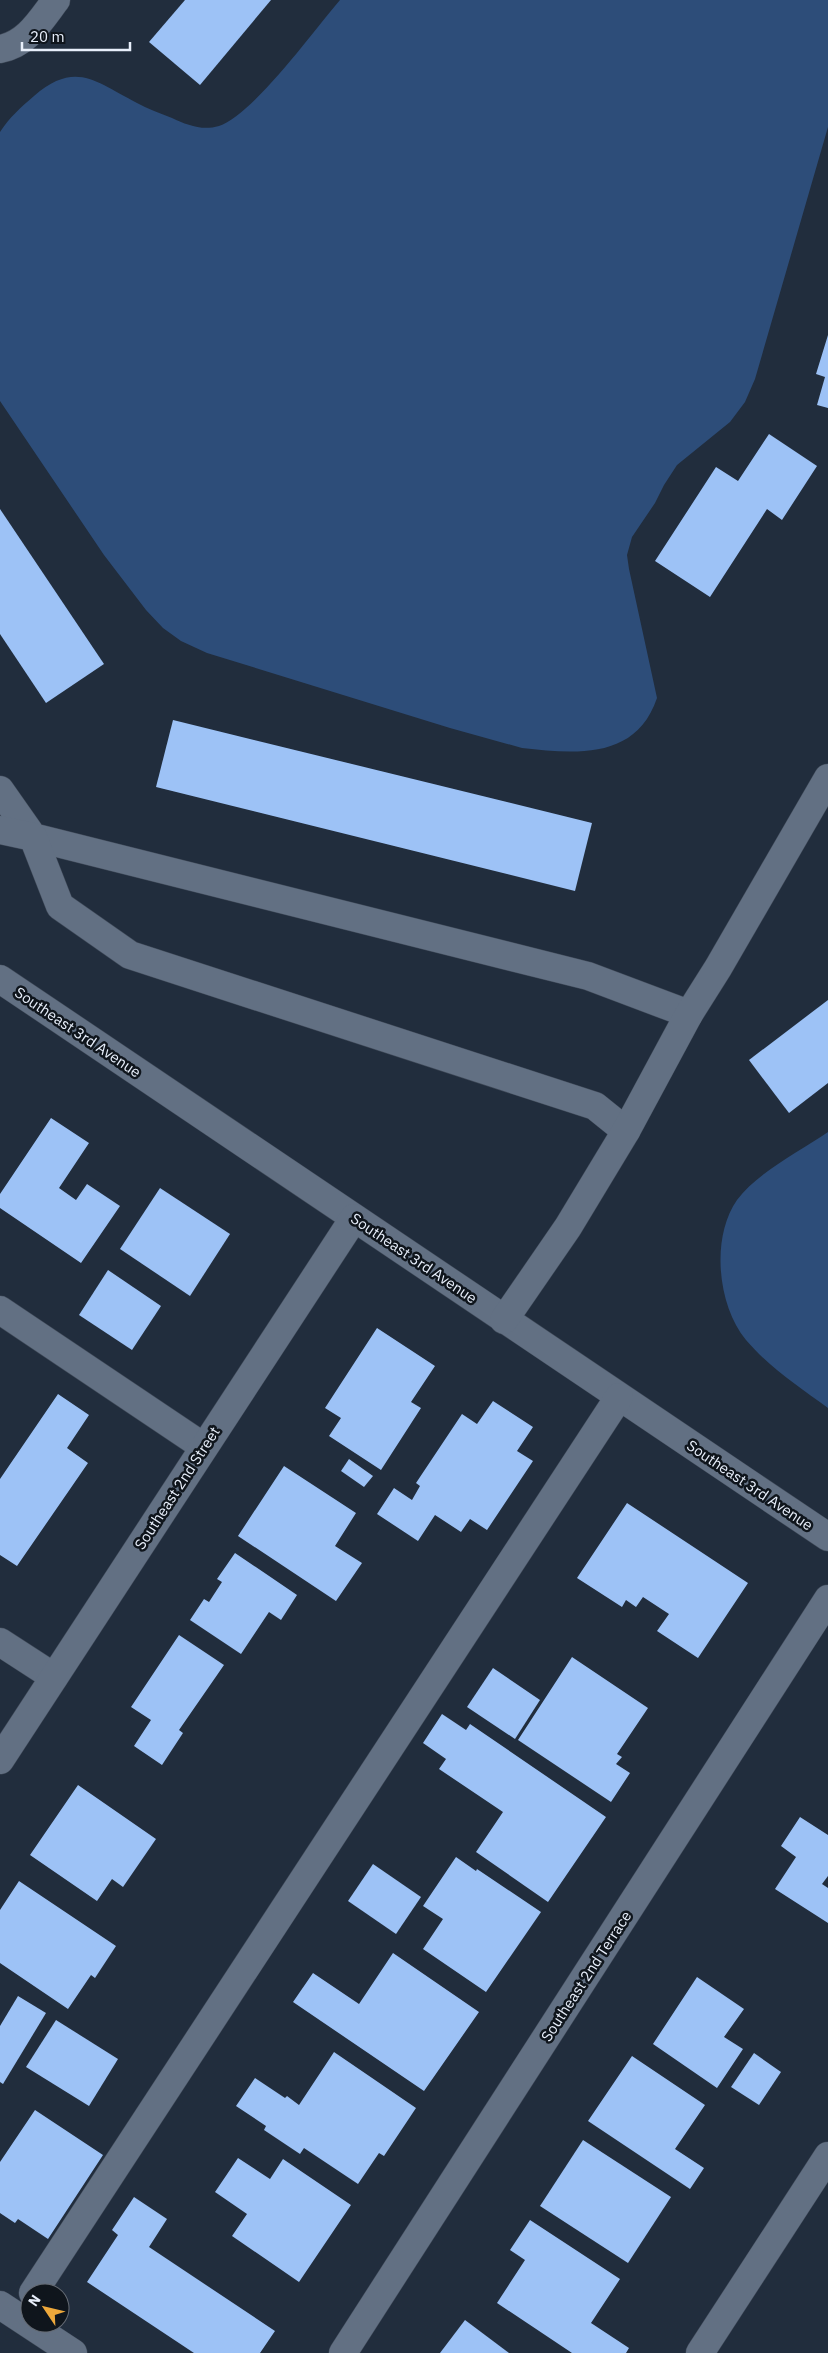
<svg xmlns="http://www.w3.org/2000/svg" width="828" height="2353" viewBox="0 0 828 2353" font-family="'IBM Plex Sans',sans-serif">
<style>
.water{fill:#2d4d79}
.building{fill:#9dc2f6}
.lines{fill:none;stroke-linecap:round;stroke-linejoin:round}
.minor-casing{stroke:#3f4958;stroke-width:29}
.minor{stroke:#627083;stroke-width:28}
.labels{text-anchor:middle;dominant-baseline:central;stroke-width:5;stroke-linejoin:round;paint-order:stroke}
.street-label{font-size:15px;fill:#e8effb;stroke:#0f151c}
</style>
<rect width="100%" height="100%" fill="#212d3d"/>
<!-- water -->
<g class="water">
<path d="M340,0H828V127L755,379L745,402L730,422L677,465L664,485L655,503L632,537L627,555L629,569L657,698C636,760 576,754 522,748L450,728L207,653L181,641L163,628L146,610L104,555L0,401V132C9,118 21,107 34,96C76,60 96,82 137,103C148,109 160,113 172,118C187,125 202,131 219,126C252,116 315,29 340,0Z"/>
<path d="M828,1132V1408C799,1387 769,1367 746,1340C717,1305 711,1237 737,1200C757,1173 800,1151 828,1132Z"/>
</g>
<!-- building -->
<g class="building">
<path d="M185,0H271L200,85L149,42Z"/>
<path d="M828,335V408L817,405L825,377L816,374Z"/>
<path d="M769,434L817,466L782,520L767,509L710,597L655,561L716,467L738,481Z"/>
<path d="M0,509L104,664L46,703L0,634Z"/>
<path d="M173,720L592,823L575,891L156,787Z"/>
<path d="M828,1000V1083L789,1113L749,1060Z"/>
<path d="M51,1118L89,1143L59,1188L76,1200L87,1184L120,1206L81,1263L0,1208V1194Z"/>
<path d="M160,1188L230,1234L190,1296L120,1249Z"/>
<path d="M108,1270L161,1306L132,1350L79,1315Z"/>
<path d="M377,1328L435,1366L411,1402L421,1408L381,1470L329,1436L341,1418L325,1408Z"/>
<path d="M58,1394L89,1415L67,1448L88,1463L17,1566L0,1555V1479Z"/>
<path d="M493,1401L533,1427L517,1451L533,1461L487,1530L470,1519L461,1532L435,1515L418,1541L377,1514L394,1488L412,1500L420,1486L416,1483L462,1414L477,1424Z"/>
<path d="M349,1459L373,1476L364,1487L341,1471Z"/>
<path d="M284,1466L356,1513L335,1546L362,1563L336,1601L238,1536Z"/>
<path d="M627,1503L748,1583L698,1658L657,1631L669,1614L643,1597L636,1607L626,1600L622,1607L577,1578Z"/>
<path d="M235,1553L297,1595L281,1620L269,1612L241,1654L190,1620L204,1599L209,1602L222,1582L217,1579Z"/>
<path d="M179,1635L224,1665L179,1730L183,1733L162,1765L134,1746L151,1720L131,1707Z"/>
<path d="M572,1657L648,1708L617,1754L622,1757L616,1764L630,1773L611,1802L518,1740Z"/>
<path d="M493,1668L540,1700L515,1739L467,1707Z"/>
<path d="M442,1714L466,1730L470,1724L606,1817L548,1902L476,1852L503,1812L439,1769L446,1759L423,1743Z"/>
<path d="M78,1785L156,1839L123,1887L112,1879L97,1901L30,1855Z"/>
<path d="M800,1817L828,1835V1876L822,1884L828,1888V1923L775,1889L796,1857L781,1846Z"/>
<path d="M456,1857L476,1871L477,1869L541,1912L486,1992L423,1949L443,1919L423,1906Z"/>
<path d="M373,1864L421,1897L396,1934L348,1901Z"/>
<path d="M19,1881L116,1946L95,1978L91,1975L68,2009L0,1963V1910Z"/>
<path d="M393,1953L479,2012L424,2091L293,2002L313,1973L359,2004Z"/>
<path d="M697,1977L744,2009L724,2037L743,2049L717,2088L653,2044Z"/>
<path d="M18,1996L46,2013L3,2084L0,2082V2026Z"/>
<path d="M56,2020L118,2059L89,2106L26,2067Z"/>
<path d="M334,2052L416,2108L384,2156L379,2153L358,2184L304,2148L300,2154L264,2130L266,2126L236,2106L255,2078L285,2098L287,2096L299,2105Z"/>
<path d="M754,2053L781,2072L759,2105L731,2087Z"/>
<path d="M632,2056L705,2105L675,2149L704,2168L690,2189L588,2121Z"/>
<path d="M35,2110L103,2155L48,2239L18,2219L15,2223L0,2213V2162Z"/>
<path d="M583,2140L671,2197L628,2263L540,2206Z"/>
<path d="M238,2158L270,2179L283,2159L351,2205L299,2282L232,2236L247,2214L215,2192Z"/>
<path d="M134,2197L167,2219L149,2247L275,2331L260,2353H194L87,2282L118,2235L112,2230Z"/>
<path d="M530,2220L620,2279L591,2323L629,2348L626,2353H572L497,2303L525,2260L510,2250Z"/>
<path d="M465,2320L509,2353H440Z"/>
</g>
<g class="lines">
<!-- minor casing -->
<g class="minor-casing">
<g id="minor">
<path d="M0,49C27,44 40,21 56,0"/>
<path d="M0,790L33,837L588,976L689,1014"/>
<path d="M0,830L33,837L60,906L130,955L595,1106L626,1131"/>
<path d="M0,979L828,1537"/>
<path d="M0,1310L204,1447"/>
<path d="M504,1320L568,1227L626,1131L689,1014L718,968L828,778"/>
<path d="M0,1642L54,1677"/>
<path d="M0,1760L354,1218"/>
<path d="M33,2293L619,1397"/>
<path d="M0,2305L73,2353"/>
<path d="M343,2353L828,1599"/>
<path d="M700,2353L828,2156"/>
</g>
</g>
<!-- minor -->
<use href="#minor" class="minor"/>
</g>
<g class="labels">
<!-- street labels -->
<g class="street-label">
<text transform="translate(78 1032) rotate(34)">Southeast 3rd Avenue</text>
<text transform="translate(414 1258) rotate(34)">Southeast 3rd Avenue</text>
<text transform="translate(750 1485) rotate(34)">Southeast 3rd Avenue</text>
<text transform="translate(177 1488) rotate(-57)">Southeast 2nd Street</text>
<text transform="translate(586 1976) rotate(-57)">Southeast 2nd Terrace</text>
</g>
</g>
<!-- north arrow -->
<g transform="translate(45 2308) rotate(305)"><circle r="24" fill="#0f151c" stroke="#666c75"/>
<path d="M0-4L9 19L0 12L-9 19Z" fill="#eda83b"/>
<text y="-8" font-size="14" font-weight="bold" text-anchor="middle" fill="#e8effb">N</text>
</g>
<!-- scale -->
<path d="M22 42v8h108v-8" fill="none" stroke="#e8effb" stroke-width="2.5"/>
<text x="30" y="42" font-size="15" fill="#e8effb" stroke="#0f151c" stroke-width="4" paint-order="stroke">20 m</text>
</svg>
